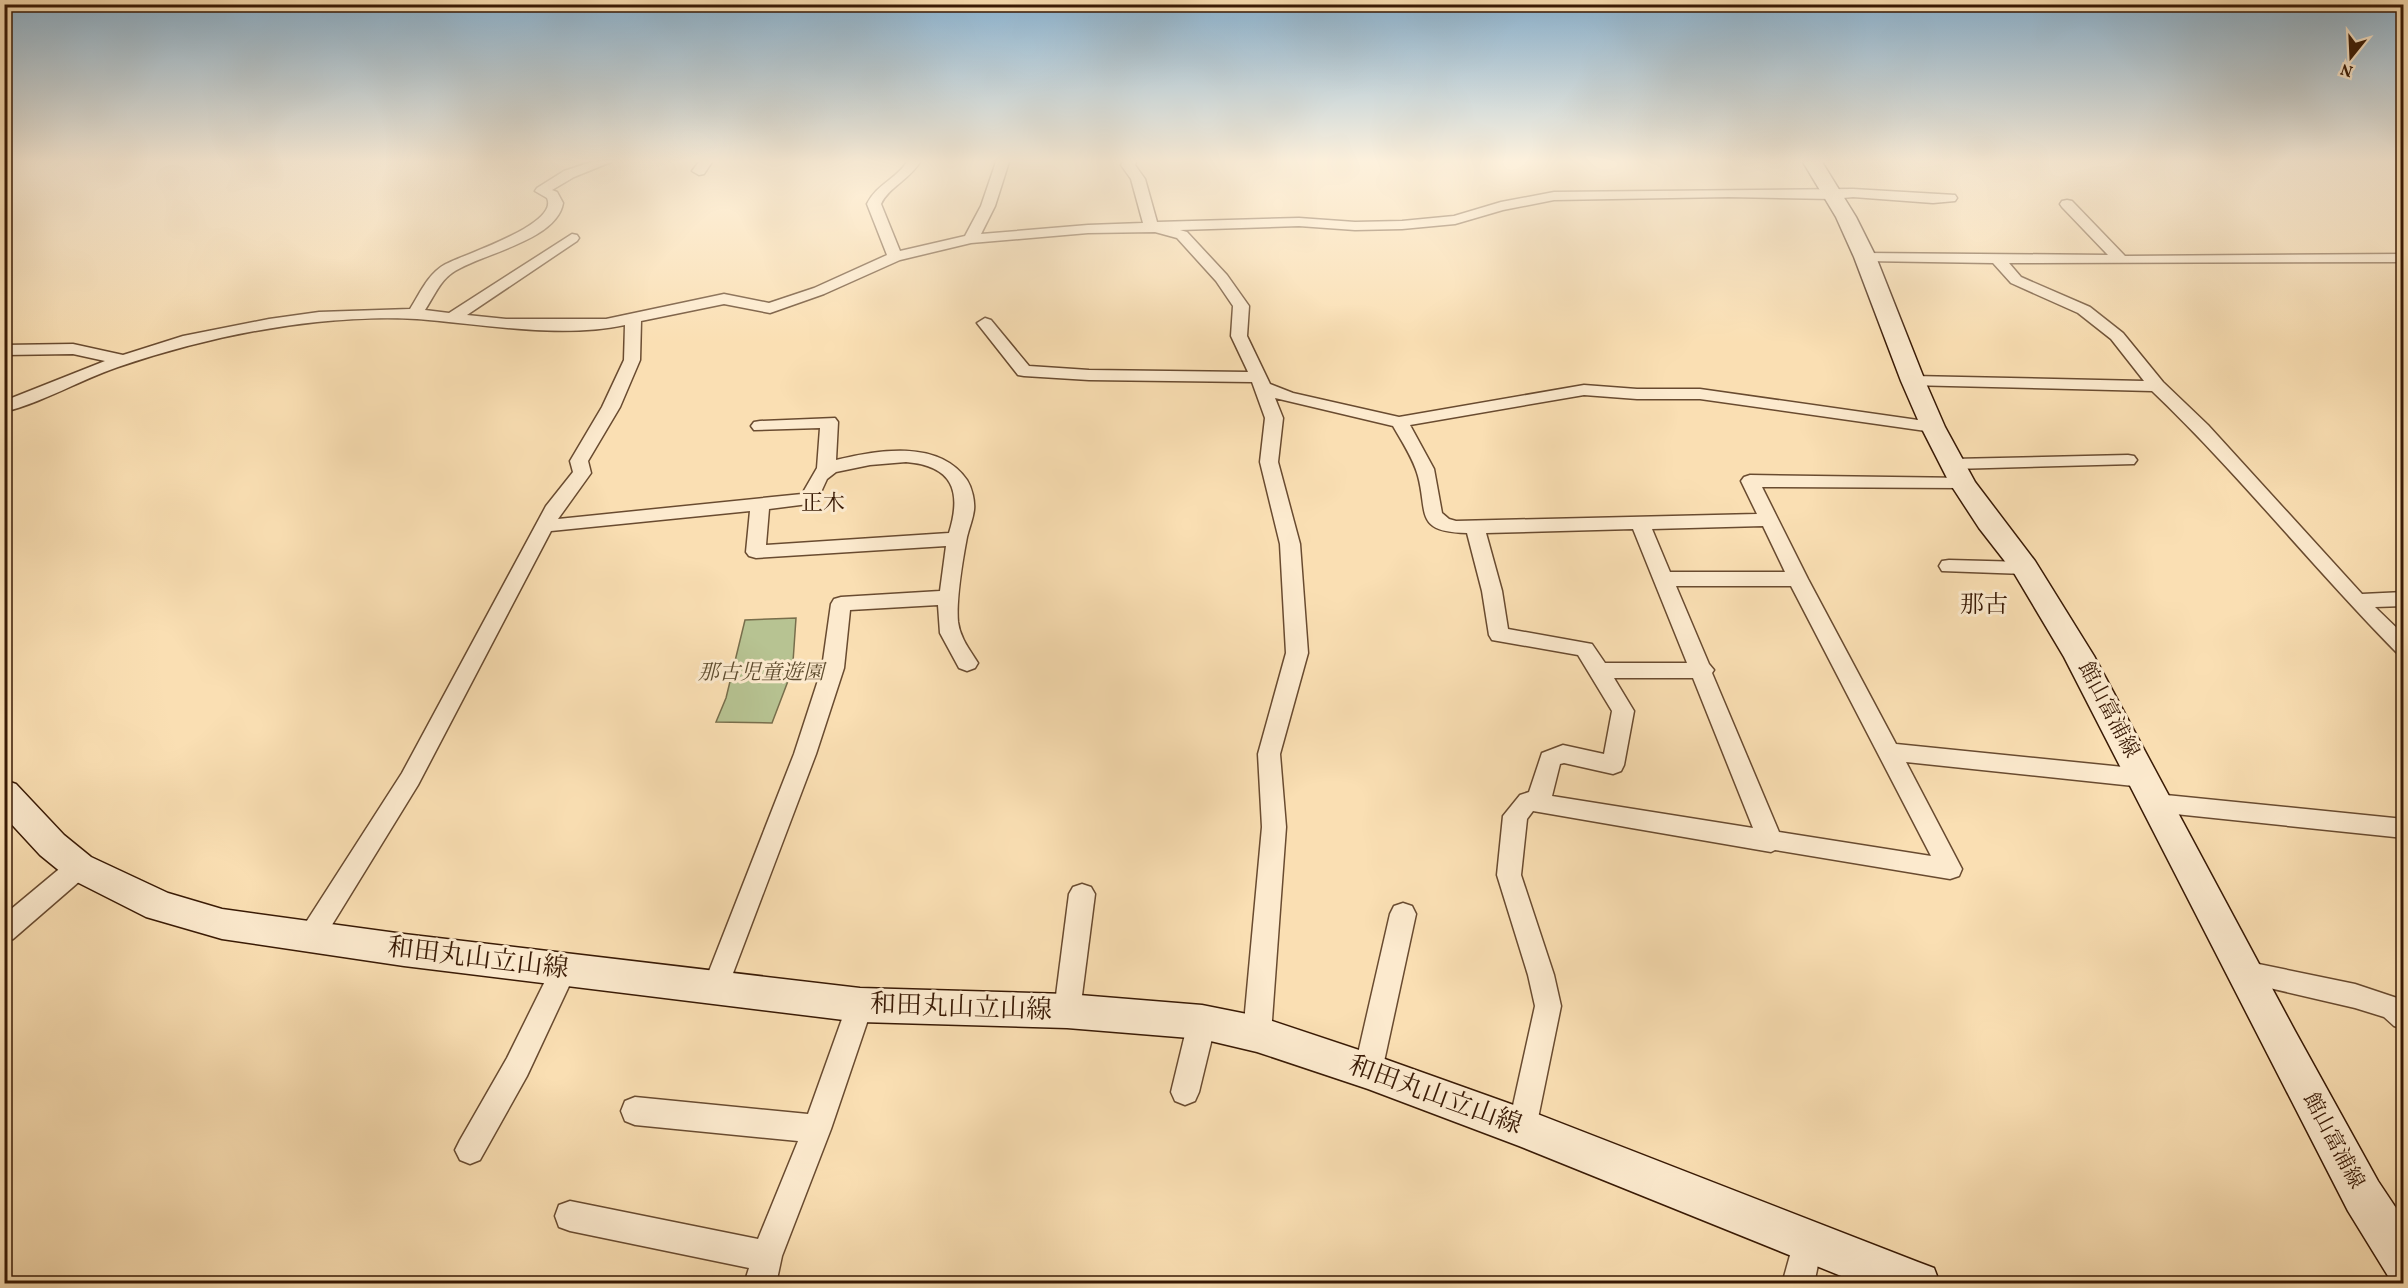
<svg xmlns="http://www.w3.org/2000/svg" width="2408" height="1288" viewBox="0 0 2408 1288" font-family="Vollkorn,'Noto Serif JP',serif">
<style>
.green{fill:#b7c392;stroke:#786e4c;stroke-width:1.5}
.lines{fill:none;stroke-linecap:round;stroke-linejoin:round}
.street-casing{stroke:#694b30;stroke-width:3}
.secondary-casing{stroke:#391a05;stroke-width:3}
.street{fill:#fceace;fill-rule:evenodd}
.secondary{fill:#fceace;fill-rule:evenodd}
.labels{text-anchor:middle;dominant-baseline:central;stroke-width:6;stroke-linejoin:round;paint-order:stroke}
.park-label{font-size:21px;font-style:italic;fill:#5f4d2f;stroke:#fceace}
.street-label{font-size:21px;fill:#391a05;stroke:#fceace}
.neighbourhood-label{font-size:22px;fill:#391a05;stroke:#fceace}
.quarter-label{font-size:24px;fill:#391a05;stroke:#fceace}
.near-street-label{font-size:26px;fill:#391a05;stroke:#fceace}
</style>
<rect width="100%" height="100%" fill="#fadfb3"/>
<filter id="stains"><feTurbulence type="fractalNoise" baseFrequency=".00333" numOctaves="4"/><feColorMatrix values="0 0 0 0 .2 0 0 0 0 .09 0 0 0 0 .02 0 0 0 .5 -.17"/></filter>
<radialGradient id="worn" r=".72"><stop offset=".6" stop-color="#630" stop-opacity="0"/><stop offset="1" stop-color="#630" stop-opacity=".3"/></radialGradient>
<!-- green -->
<path class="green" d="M796,618L793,662L788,681L772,723L716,722L726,698L745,620Z"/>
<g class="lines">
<!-- street casing -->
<g class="street-casing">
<g id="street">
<path d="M591,162H611L574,177L552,190L557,192L563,203C557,241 479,254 452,273C440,281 433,298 425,310L449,313L572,234L577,235L579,238L577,241L467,315L506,319H606L724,294L769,303L814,288L887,255L867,204C876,185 896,179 907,162H920C910,179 888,188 881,204L900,251L965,236L981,206L996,162H1009L995,206L981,234L1088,225L1143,223L1131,179L1121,165L1123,162H1136L1135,165L1145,179L1157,222L1299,218L1355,222L1402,221L1454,216L1501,202L1554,192L1853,189L1955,195L1957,198L1955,201L1933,203L1853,197L1833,199L1729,197L1554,200L1503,210L1455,224L1402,229L1355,230L1299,226L1180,230L1187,232L1227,275L1249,306L1247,336L1270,384L1293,393L1399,417L1584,385L1637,389H1700L1939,423L1942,427L1939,431L1933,432L1700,399H1637L1584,395L1410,425L1434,469L1442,513L1449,519L1456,521L1757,514L1741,481L1744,477L1750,475L1968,478L1971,482L1968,486L1962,488L1762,487L1808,579L1896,744L2143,769L2151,772L2155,778L2151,784L2143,787L1906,762L1962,869L1959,876L1950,879L1775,850L1771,852L1533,811L1527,819L1521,875L1554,975L1561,1006L1536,1128L1532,1138L1522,1142L1512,1138L1508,1128L1535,1006L1528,975L1497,875L1503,816L1520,795L1529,792L1542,753L1563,745L1604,754L1612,711L1578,655L1492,640L1489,635L1482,591L1467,533C1414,532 1428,513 1418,476C1413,458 1402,442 1393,426L1275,398L1283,418L1278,462L1300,544L1308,653L1280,754L1286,827L1271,1034L1267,1043L1257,1046L1247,1043L1243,1034L1262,827L1258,754L1286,653L1280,544L1260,462L1265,418L1252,382L1089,380L1024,376L1018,375L977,323L985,318L991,320L1029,366L1089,370L1248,372L1231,336L1233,306L1216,281L1177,238L1155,232L1088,233L971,243L900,260L824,294L770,313L724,304L641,321L640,360L620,407L588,461L591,473L558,519L802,494L817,468L820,428L754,430L751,426L754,422L760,421L835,418L838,422L836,460C877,450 939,439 967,480C972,488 975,501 974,510C973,519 969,528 967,537C963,558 956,601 958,622C960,638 970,650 978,663L975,668L967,671L959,668L940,633L938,605L850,610L844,668L816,754L724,997L715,1001L706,997L702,989L794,754L822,668L831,604L834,599L841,597L940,591L946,546L756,558L749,556L746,552L750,511L551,531L418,785L319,946L310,949L301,946L297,938L301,930L402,773L546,506L573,472L570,461L602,407L624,360L625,325C559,339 483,324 417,319C388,317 346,319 317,322C250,329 183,345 118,367C80,380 44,402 4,412V401L105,361L73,354L4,355V345L73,344L123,355L183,336L269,319L319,312L410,309C419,295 428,274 444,265C461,255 560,225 547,198L535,191L537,188L564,171ZM906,462C953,466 962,491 949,533L766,545L769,509L816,503L827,479L836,472L870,465ZM1763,526L1785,572H1670L1652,529ZM1633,529L1687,663H1605L1592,644L1508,629L1502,591L1486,533ZM1676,586H1791L1931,856L1779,832L1712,673L1714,670L1709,664ZM1614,678H1693L1753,828L1552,796L1560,764L1564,763L1613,774L1621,771L1624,765L1634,711Z"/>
<path d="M699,162H712L704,174L699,175L692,171Z"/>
<path d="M2067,200L2072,201L2125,256L2404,254V262L2009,263L2021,277L2090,307L2123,333L2163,382L2208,425L2362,594L2404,592V606L2375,607L2404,635V655L2397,653C2313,568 2239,474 2152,391L1907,385L1905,381L1907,377L1913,376L2144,381L2111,339L2078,313L2011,283L1993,263L1865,261L1858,257L1865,253L2108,255L2062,207L2060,204L2062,201Z"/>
<path d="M2128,455L2134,456L2137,460L2134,464L1953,469L1947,468L1944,464L1947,460L1953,459Z"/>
<path d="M1949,560L2025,562L2032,563L2035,568L2032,573L2025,574L1942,571L1939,566L1942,561Z"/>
<path d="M2156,794L2404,819V838L2156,812L2148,810L2144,803L2148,796Z"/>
<path d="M79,857L88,860L91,867L88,874L13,939L4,942V915L70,860Z"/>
<path d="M1082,884L1091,887L1095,894L1080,1011L1077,1020L1067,1023L1057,1020L1054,1011L1069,894L1073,887Z"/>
<path d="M1403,903L1412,906L1416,914L1382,1071L1378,1080L1368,1084L1358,1080L1354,1071L1390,914L1394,906Z"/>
<path d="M564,958L573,961L577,969L527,1076L480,1160L470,1164L460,1160L455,1150L460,1140L507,1058L555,961Z"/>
<path d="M2244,961L2355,984L2403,1000L2404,1029L2394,1026L2384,1017L2355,1008L2235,980L2231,972L2235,964Z"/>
<path d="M860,993L869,997L873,1005L831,1129L782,1256L776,1284H744L749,1268L570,1231L559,1227L555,1216L559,1205L570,1201L758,1239L798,1141L635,1125L625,1121L621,1111L625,1101L635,1097L808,1114L847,1005L851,997Z"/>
<path d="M1202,1010L1212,1013L1216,1022L1199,1092L1195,1101L1185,1105L1175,1101L1171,1092L1188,1022L1192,1013Z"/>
<path d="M1808,1226L1819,1230L1823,1241L1814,1284H1782L1797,1230Z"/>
</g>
</g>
<!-- secondary casing -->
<g class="secondary-casing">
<g id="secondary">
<path d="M1803,162H1822L1856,217L1876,257L1925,381L1945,427L1975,482L2035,561L2094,656L2295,1031L2378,1181L2404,1220V1282L2388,1276L2348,1211L2064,657L2014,573L1979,528L1949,482L1921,427L1901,381L1854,257L1836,217Z"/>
<path d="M4,780L16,784L64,835L91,857L168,893L222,909L404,934L860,988L1067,994L1202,1005L1257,1016L1368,1053L1522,1108L1918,1262L1934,1268L1940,1284H1861L1519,1146L1368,1089L1257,1052L1202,1039L1067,1028L860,1022L404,966L222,939L146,917L67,877L40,855L4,816Z"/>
</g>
</g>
<!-- street -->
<use href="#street" class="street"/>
<!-- secondary -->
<use href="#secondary" class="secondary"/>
</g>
<!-- sky -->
<linearGradient id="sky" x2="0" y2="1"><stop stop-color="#8cb6d5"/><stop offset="0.47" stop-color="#fdf1dd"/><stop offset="1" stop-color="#fdf1dd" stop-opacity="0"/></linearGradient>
<rect width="2408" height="343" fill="url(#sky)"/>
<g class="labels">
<!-- park labels -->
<g class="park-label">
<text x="761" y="673">那古児童遊園</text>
</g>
<!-- street labels -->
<g class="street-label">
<text transform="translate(2108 710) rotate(62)">館山富浦線</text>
<text transform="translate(2333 1141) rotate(62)">館山富浦線</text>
</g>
<!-- neighbourhood labels -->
<g class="neighbourhood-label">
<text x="823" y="504">正木</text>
</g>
<!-- quarter labels -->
<g class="quarter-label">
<text x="1984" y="606">那古</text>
</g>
<!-- near-street labels -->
<g class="near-street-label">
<text transform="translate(478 959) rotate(7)">和田丸山立山線</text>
<text transform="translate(961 1008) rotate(2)">和田丸山立山線</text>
<text transform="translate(1435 1096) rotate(20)">和田丸山立山線</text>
</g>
</g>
<!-- margin -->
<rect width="2408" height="1288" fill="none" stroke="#fadfb3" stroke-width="24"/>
<rect x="6" y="6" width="2396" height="1276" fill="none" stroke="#391a05" stroke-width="3"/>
<rect x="12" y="12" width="2384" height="1264" fill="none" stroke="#391a05" stroke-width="1.5"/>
<!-- north arrow -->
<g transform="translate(2351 57) rotate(198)" stroke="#fceace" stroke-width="4.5" paint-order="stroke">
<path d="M0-4.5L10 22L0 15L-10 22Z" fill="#391a05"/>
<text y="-9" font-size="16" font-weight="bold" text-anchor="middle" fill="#391a05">N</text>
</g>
<rect width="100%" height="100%" filter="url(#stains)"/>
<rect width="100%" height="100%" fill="url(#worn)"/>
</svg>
